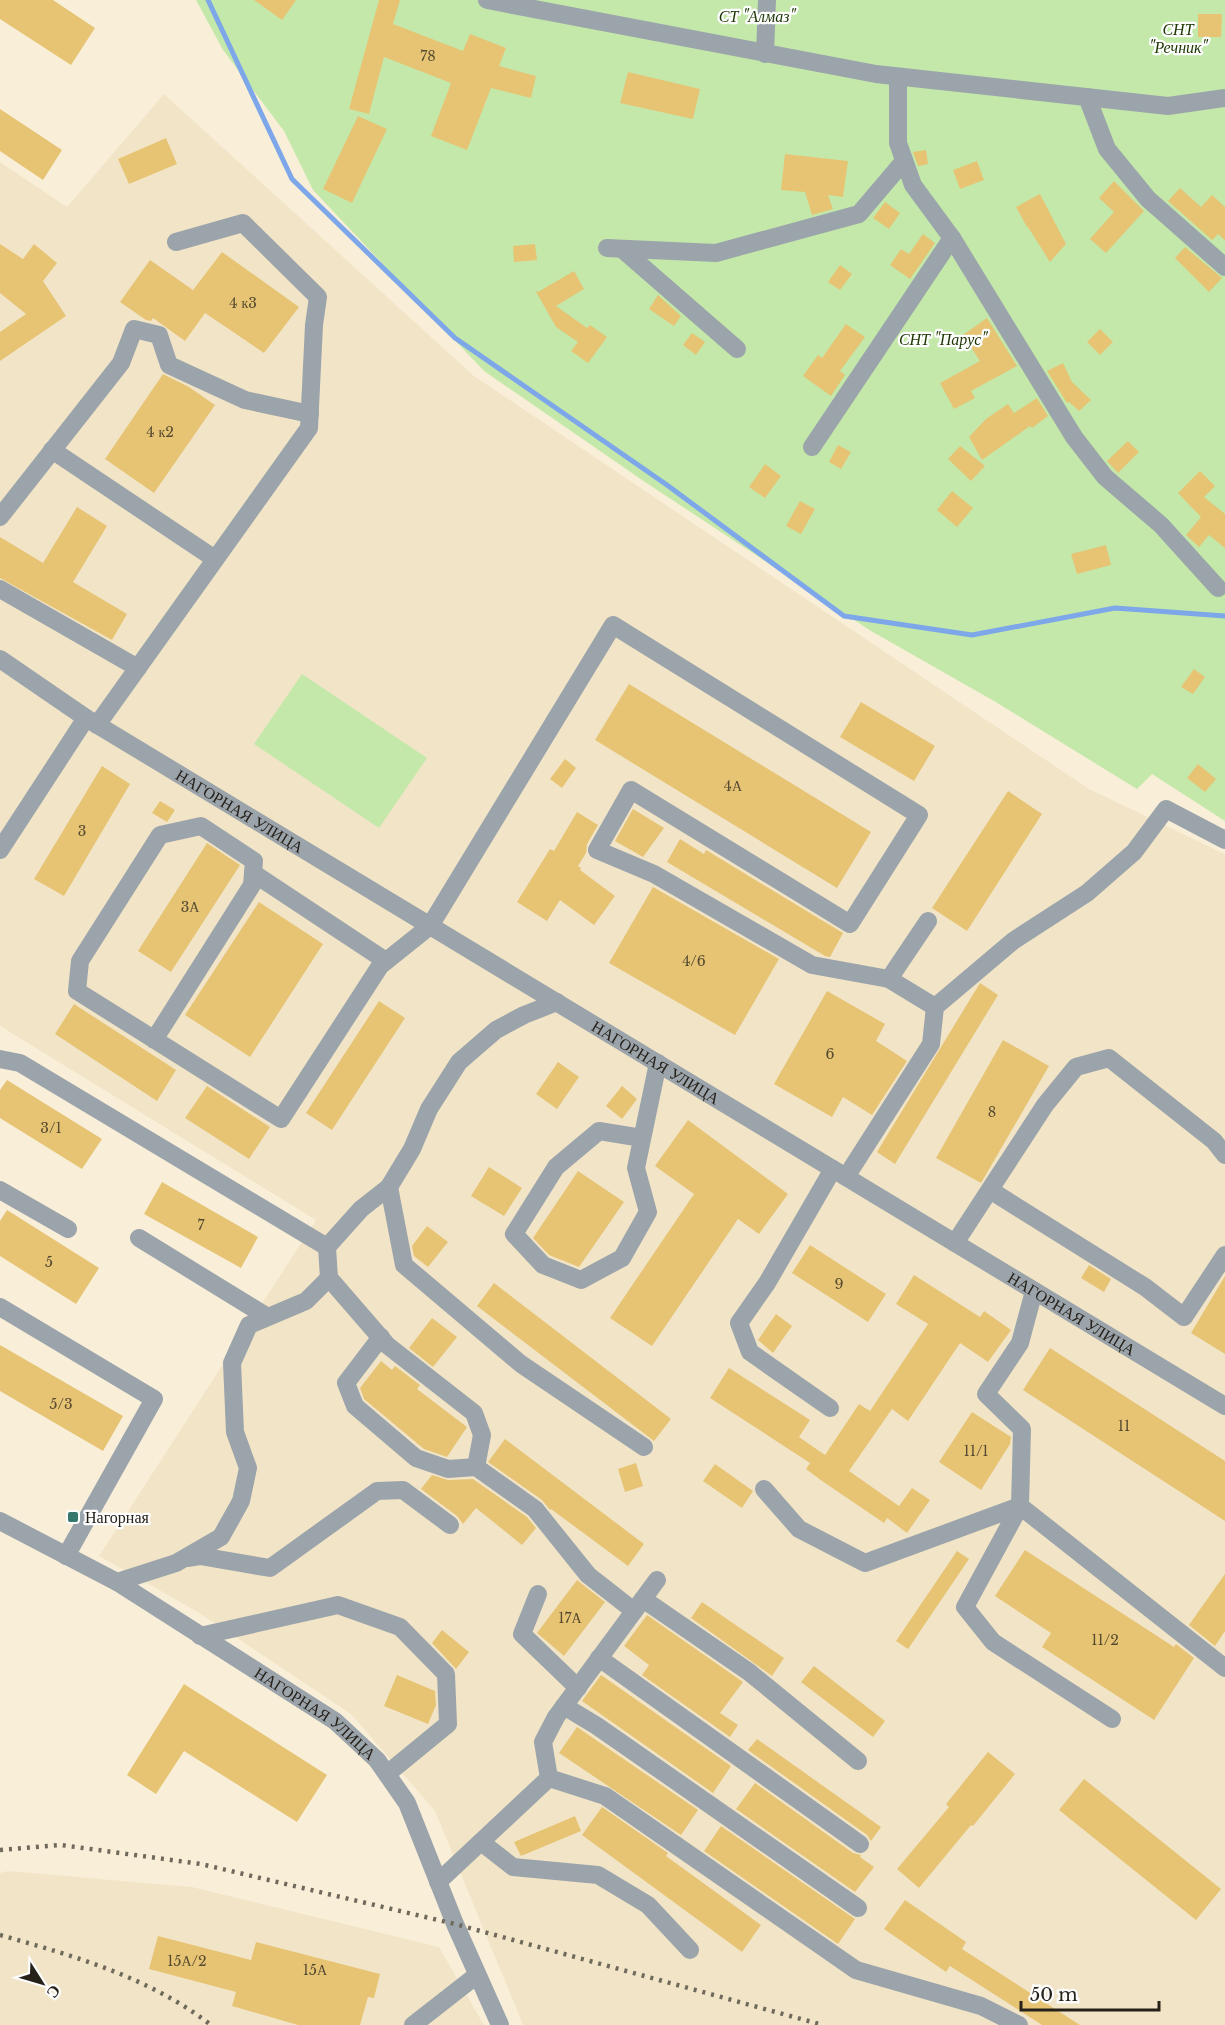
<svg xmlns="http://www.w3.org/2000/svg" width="1225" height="2025" viewBox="0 0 1225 2025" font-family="'Libre Baskerville',serif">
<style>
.built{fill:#f2e5c7}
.green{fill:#c4e8aa}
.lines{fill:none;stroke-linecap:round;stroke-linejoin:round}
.stream{stroke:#7da7e9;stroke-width:5}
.building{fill:#e6c474}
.minor{stroke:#9ca4ab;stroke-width:18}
.rail{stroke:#6f695c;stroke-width:4.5;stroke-dasharray:3 6;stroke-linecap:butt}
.poi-dot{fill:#35786b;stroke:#fdfdfd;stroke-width:2}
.labels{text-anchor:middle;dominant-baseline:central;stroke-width:4.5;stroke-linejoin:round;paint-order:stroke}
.number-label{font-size:14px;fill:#564a30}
.park-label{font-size:16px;font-style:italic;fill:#1c3501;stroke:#fdfdfd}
.street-label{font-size:16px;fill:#26221a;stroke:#fdfdfd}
.poi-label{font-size:16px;fill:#26221a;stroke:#fdfdfd;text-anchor:start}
</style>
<rect width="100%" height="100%" fill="#f9efd9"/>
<!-- built -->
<g class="built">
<path d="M164,94L474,376L1089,789L1225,854V2025H523L435,1811L351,1714L196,1611L99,1556L316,1220L0,1026V162L67,207Z"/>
<path d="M8,1871L192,1887L439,1947L484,2025H0V1873Z"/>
</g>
<!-- green -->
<g class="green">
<path d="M196,0H1225V821L1152,774L1137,789L994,701L871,631L645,482L484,371L313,190L284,131L223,50Z"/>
<path d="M302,674L427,758L379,828L254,744Z"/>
</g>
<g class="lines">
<!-- stream -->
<path class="stream" d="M208,0L292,179L455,338L667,485L844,616L972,635L1115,608L1225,616"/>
</g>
<!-- building -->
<g class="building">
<path d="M0,0H53L95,28L71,65L0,19Z"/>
<path d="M254,0H296L282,20Z"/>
<path d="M379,0H400L393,24L463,51L470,34L506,48L499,66L536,76L531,98L491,88L467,150L431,136L451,83L384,57L369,114L349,109Z"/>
<path d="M1198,14H1222L1221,37H1198Z"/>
<path d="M628,72L700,89L693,119L620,103Z"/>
<path d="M0,109L62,150L43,180L0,151Z"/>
<path d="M358,116L387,129L352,203L323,189Z"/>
<path d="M166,138L177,164L129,184L118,159Z"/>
<path d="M926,150L928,164L918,166L913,152Z"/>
<path d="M785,154L848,161L843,197L828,195L833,209L812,215L805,192L781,190Z"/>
<path d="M977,161L984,180L960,189L953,170Z"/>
<path d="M1114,181L1144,211L1106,253L1090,239L1114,212L1099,198Z"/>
<path d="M1180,188L1201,207L1212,195L1225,207V240L1218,234L1212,240L1168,201Z"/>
<path d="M1040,194L1066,244L1050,262L1028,227H1027L1016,207Z"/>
<path d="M885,202L900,213L889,229L873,218Z"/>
<path d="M923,234L935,243L910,279L890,265L901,249L909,254Z"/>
<path d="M0,244L23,259L34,244L57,263L43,281L66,316L0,361V332L26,314L0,293Z"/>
<path d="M535,244L537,260L514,262L513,246Z"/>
<path d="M1185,247L1222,278L1209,292L1175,258Z"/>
<path d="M222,252L299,307L264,353L205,313L185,341L153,318L151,321L146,320L120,302L150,260L193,290Z"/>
<path d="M840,265L852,274L840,290L828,282Z"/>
<path d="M574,271L584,289L556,306L587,328L590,325L607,337L588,363L571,351L578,342L556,327L535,290L538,292Z"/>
<path d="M658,295L681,316L674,326L649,309Z"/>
<path d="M987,318L1017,366L971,391L975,398L954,409L940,383L980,361L963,335Z"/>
<path d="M846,324L865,337L840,371L845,375L831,396L803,376L818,355L822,358Z"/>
<path d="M1100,329L1113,342L1100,355L1087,342Z"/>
<path d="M692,333L705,342L696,355L683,345Z"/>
<path d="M1063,363L1072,382L1091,400L1079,411L1069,402L1067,403L1047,371Z"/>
<path d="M163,374L189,387L215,405L154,493L105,459Z"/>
<path d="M1037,398L1048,416L1032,428L1030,426L982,460L969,437L986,419L1008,404L1014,413Z"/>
<path d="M1128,441L1139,452L1118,473L1107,461Z"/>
<path d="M838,445L851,452L841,469L829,462Z"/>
<path d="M960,446L985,466L971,481L948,459Z"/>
<path d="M765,464L781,476L765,498L749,487Z"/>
<path d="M1200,471L1215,486L1204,497L1225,514V548L1209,535L1199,547L1186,535L1201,517L1178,493Z"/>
<path d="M952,491L973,508L957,527L937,510Z"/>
<path d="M800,501L815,509L801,534L786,526Z"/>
<path d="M77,507L107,526L73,582L127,614L112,640L0,578V537L43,563Z"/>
<path d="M1106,545L1111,565L1077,574L1071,554Z"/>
<path d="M1194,669L1205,677L1193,694L1181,687Z"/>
<path d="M629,684L871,832L837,888L595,740Z"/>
<path d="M861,702L935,746L914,781L840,737Z"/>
<path d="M565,759L576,768L562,788L550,779Z"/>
<path d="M1198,764L1216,779L1205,792L1187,778Z"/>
<path d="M102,766L130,784L64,896L34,879Z"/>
<path d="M1008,791L1042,814L967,931L932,908Z"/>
<path d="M160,801L175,810L167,822L152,813Z"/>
<path d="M633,809L664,828L643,857L615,841Z"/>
<path d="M577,812L598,825L587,844L586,853L578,866L581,868L580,870L615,896L594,925L560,900L547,921L517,902L550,849L554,851Z"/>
<path d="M680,839L704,854L706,850L843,933L830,957L825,956L667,862Z"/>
<path d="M207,843L240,865L171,972L138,951Z"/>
<path d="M653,887L779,959L735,1035L609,963Z"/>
<path d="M259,902L323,944L250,1057L185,1015Z"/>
<path d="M980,983L998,995L895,1164L877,1152Z"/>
<path d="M827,991L885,1024L876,1041L907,1061L872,1115L843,1097L832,1117L774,1084Z"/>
<path d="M379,1001L405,1018L332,1130L306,1113Z"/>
<path d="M74,1004L176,1070L157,1101L55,1034Z"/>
<path d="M1003,1040L1049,1066L981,1183L936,1158Z"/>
<path d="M558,1062L579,1077L557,1109L536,1094Z"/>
<path d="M7,1080L102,1139L82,1169L0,1118V1090Z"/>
<path d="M207,1086L270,1127L249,1159L185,1118Z"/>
<path d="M622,1086L637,1099L622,1119L606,1106Z"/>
<path d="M688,1120L788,1194L759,1234L738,1219L652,1346L610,1318L694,1194L655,1166Z"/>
<path d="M489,1167L522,1188L504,1216L471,1196Z"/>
<path d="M578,1171L624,1202L579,1267L549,1255L533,1238Z"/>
<path d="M162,1182L258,1237L241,1268L144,1214Z"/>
<path d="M7,1210L99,1268L76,1304L0,1256V1221Z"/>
<path d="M427,1226L448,1242L428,1267L414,1256L412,1246Z"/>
<path d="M810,1245L886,1294L868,1322L792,1273Z"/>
<path d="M1089,1265L1111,1279L1104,1292L1081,1278Z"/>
<path d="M914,1275L980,1317L984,1311L1011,1330L988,1362L960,1343L908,1421L892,1409L849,1471L899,1506L912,1488L930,1500L907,1533L887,1518L884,1523L822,1481L806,1469L810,1463L710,1398L729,1368L810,1420L799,1437L825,1455L859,1404L870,1411L928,1324L896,1304Z"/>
<path d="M1225,1276V1354L1191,1333Z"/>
<path d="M494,1283L671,1419L654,1441L477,1306Z"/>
<path d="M776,1314L792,1326L773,1353L758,1340Z"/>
<path d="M432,1318L457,1337L433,1367L409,1348Z"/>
<path d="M0,1345L123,1416L103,1451L0,1391Z"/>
<path d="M1050,1348L1225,1461V1521L1023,1390Z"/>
<path d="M381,1361L392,1370L395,1366L420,1385L417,1389L467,1427L447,1457L424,1449L364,1399L360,1388Z"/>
<path d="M972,1412L1011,1437L1010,1444L981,1490L939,1462Z"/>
<path d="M505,1439L644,1544L628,1566L551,1509L550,1510L542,1500L488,1462Z"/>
<path d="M636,1463L643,1486L625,1492L618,1469Z"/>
<path d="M715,1464L753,1491L742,1508L703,1481Z"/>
<path d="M432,1475L448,1480L473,1479L527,1517L536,1528L522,1545L476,1508L463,1524L457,1516L421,1489Z"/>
<path d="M1025,1550L1174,1647L1176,1644L1194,1658L1154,1720L1042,1647L1051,1633L995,1596Z"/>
<path d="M957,1551L969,1559L908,1649L896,1641Z"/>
<path d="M1225,1574V1631L1215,1646L1189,1625Z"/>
<path d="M577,1580L605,1602L564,1656L537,1633Z"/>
<path d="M702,1602L784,1658L772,1676L691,1618Z"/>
<path d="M647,1615L743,1682L720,1713L738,1725L730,1737L642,1675L649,1665L624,1646Z"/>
<path d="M442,1630L469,1652L456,1669L432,1643Z"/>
<path d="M814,1666L885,1721L873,1737L801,1682Z"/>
<path d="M397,1675L435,1691L436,1705L428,1724L384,1706Z"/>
<path d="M601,1675L731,1766L713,1793L582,1701Z"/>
<path d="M184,1684L327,1775L297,1822L184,1751L156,1794L127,1775Z"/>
<path d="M577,1727L698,1810L681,1835L559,1753Z"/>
<path d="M757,1739L881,1827L871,1841L867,1835L748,1750Z"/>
<path d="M988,1752L1015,1774L973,1826L971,1825L919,1888L897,1869L949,1807L946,1804Z"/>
<path d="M1084,1779L1221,1889L1196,1920L1059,1810Z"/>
<path d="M755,1783L853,1853L861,1855L860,1857L874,1867L855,1892L736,1809Z"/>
<path d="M602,1807L668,1853L666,1856L761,1925L742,1952L582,1835Z"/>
<path d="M575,1816L581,1831L521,1856L514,1842Z"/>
<path d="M721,1826L855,1919L838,1944L704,1851Z"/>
<path d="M905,1900L966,1942L962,1949L1080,2025H1042L950,1966L946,1972L884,1929Z"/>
<path d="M158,1936L251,1960L256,1942L380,1974L374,1998L368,1997L360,2025H298L232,2006L236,1992L149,1969Z"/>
</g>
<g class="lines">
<!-- minor -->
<g class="minor">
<path d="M487,0L876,74L1168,106L1225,98"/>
<path d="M765,54L767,0"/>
<path d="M898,77V143L913,185L952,238L1074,437L1105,477L1161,525L1218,588"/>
<path d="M1087,97L1107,149L1148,199L1225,267"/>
<path d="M607,248L716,253L859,214L904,161"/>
<path d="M622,249L737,349"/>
<path d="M812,447L952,238"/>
<path d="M52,450L215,559"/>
<path d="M0,517L121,363L134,329L159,335L169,365L245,400L310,414"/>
<path d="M0,589L138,668"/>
<path id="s1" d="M0,659L86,718L1225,1406"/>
<path d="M97,725L309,428L314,325L318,297L243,223L176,242"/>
<path d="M0,850L86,718"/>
<path d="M253,873L386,961"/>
<path d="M935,1007L1013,941L1087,893L1134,852L1166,809L1225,840"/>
<path d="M154,1040L252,885L254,861L201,826L160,835L80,961L77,991L281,1119L380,966L430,926L613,625L919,815L850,924L631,790L597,850L654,874L812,965L889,979L928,921"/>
<path d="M0,1059L20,1063L327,1247"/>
<path d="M642,1138L599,1131L556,1167L514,1234L543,1265L581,1280L622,1258L648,1212L636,1168L658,1063"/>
<path d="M846,1177L931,1044L935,1007L889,979"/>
<path d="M389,1187L404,1265L521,1364L644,1447"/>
<path d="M0,1190L68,1229"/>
<path d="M990,1190L1145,1287L1184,1317L1225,1255"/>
<path d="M139,1238L266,1316"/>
<path d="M955,1243L1045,1105L1076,1067L1109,1058L1214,1141L1225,1155"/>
<path d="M329,1278L387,1345L474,1413L482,1435L476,1467L535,1509L588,1575L634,1611"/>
<path d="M1034,1291L1020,1343L986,1394L1022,1429L1020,1506L1225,1668"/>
<path d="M0,1307L154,1399L66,1556"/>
<path d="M381,1337L346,1383L355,1406L416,1458L448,1469L476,1467"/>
<path d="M830,1408L750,1352L739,1323L767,1283L833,1169"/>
<path d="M764,1489L799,1529L865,1563L1020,1506L965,1607L993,1642L1112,1719"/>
<path id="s2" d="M0,1521L117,1582L335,1721L377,1760L407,1803L455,1924L500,2025"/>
<path d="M187,1558L200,1556L270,1568L377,1491L403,1490L450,1525"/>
<path d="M117,1582L176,1563L221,1537L241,1501L248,1468L235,1432L232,1363L249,1325L306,1301L329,1278L327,1247L361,1209L389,1187L412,1149L429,1109L459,1062L496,1030L524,1015L557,1002"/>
<path d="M538,1594L522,1634L578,1688"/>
<path d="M643,1599L749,1672L858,1761"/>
<path d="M200,1636L338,1605L400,1627L446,1674L448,1724L387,1774"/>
<path d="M599,1658L860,1844"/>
<path d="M564,1706L597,1726L858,1908"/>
<path d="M549,1778L605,1796L856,1970L981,2006L1019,2025"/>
<path d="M481,1842L513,1867L598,1875L648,1905L690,1950"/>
<path d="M438,1882L549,1778L543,1742L556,1717L657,1580"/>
<path d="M413,2025L477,1975"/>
</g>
<!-- rail -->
<g class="rail">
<path d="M0,1850L61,1845L201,1864L455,1924L823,2025"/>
<path d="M0,1935C74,1956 149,1977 211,2025"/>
</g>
</g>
<!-- markers -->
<rect class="poi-dot" x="67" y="1511" width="12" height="12" rx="3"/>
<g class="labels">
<!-- number labels -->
<g class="number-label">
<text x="428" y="56">78</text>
<text x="243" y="303">4 к3</text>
<text x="160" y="432">4 к2</text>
<text x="733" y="786">4А</text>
<text x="82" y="831">3</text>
<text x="190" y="907">3А</text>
<text x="694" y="961">4/6</text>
<text x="830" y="1054">6</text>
<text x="992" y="1112">8</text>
<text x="51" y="1128">3/1</text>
<text x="201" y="1225">7</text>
<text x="49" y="1262">5</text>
<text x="839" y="1284">9</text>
<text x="61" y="1404">5/3</text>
<text x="1124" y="1426">11</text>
<text x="976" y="1451">11/1</text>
<text x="570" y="1618">17А</text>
<text x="1105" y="1640">11/2</text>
<text x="187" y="1961">15А/2</text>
<text x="315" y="1970">15А</text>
</g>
<!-- park labels -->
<g class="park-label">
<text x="757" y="16">СТ "Алмаз"</text>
<text x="1178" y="29">СНТ<tspan x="1178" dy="18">"Речник"</tspan></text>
<text x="943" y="339">СНТ "Парус"</text>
</g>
<!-- street labels -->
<g class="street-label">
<text stroke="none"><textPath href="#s1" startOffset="284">НАГОРНАЯ УЛИЦА</textPath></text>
<text stroke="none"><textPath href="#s1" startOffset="770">НАГОРНАЯ УЛИЦА</textPath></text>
<text stroke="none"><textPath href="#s1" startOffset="1256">НАГОРНАЯ УЛИЦА</textPath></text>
<text stroke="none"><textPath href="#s2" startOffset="370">НАГОРНАЯ УЛИЦА</textPath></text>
</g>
<!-- poi labels -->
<g class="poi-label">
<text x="85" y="1517">Нагорная</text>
</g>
</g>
<!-- north arrow -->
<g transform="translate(42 1983) rotate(127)" stroke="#fdfdfd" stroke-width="4.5" paint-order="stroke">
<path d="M0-4.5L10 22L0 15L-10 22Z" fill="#26221a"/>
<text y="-9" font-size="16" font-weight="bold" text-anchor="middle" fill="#26221a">С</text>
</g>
<!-- scale -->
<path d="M1021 2001v9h138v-9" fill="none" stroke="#26221a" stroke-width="3"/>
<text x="1030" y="2001" font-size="18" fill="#26221a" stroke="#fdfdfd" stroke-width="4.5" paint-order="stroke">50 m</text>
</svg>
